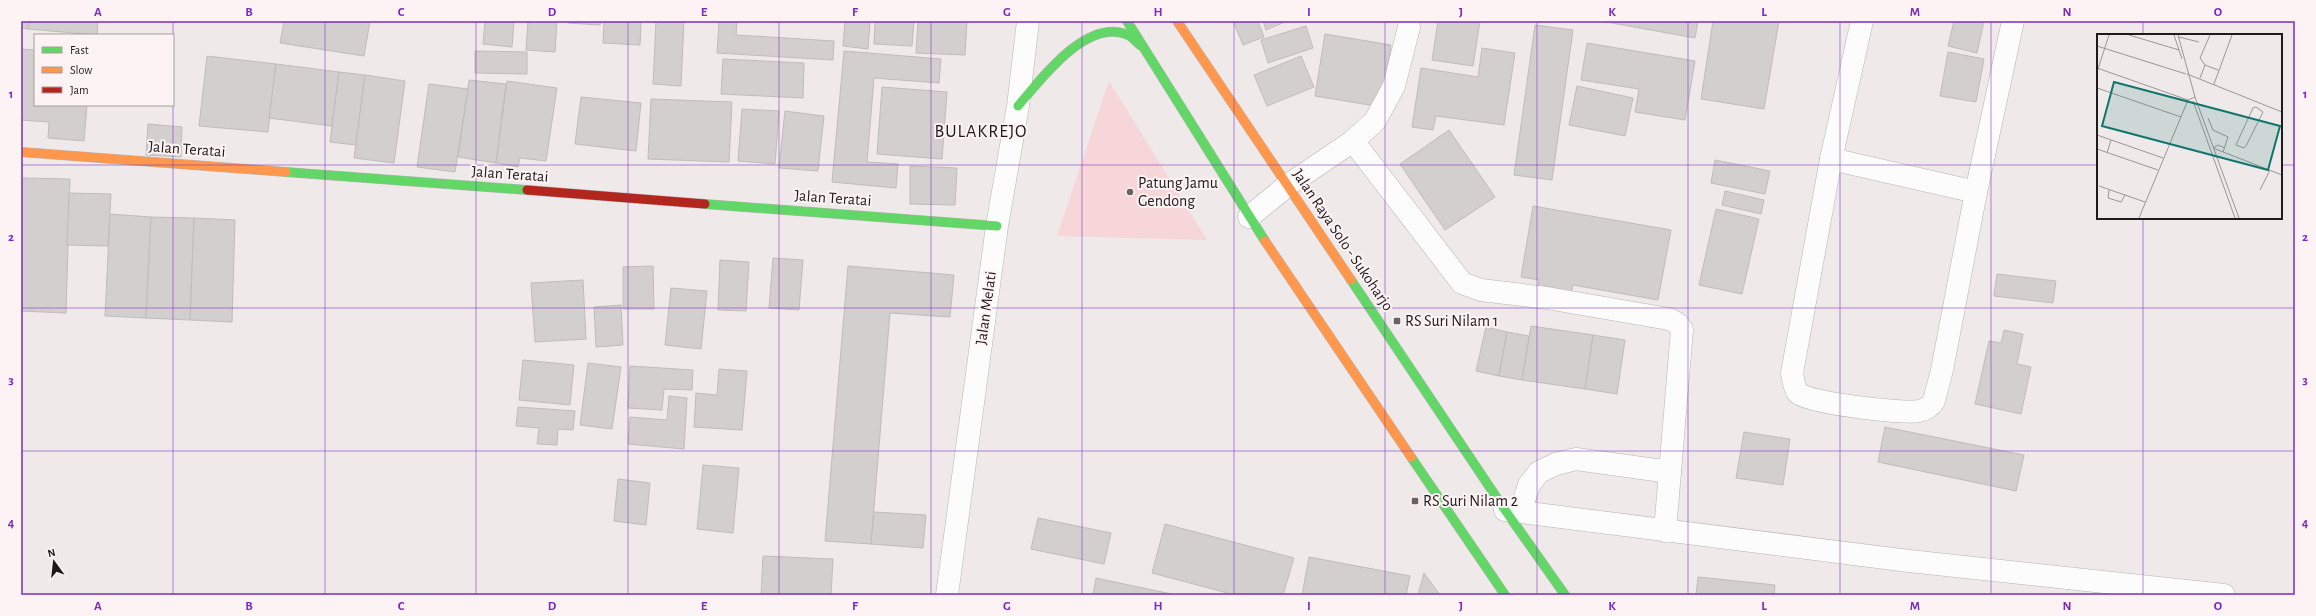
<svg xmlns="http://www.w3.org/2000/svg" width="2316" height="616" viewBox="0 0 2316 616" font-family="'Alegreya Sans',sans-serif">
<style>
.green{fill:#f6d6d9}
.building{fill:#d4cfcf;stroke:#c1bcbc}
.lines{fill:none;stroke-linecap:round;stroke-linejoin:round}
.street-casing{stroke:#b8b4b4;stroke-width:23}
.fast-casing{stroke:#b8b4b4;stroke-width:10}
.slow-casing{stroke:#b8b4b4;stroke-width:10}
.jam-casing{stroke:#b8b4b4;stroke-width:10}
.street{stroke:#fdfcfc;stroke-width:22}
.fast{stroke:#63d668;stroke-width:9}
.slow{stroke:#ff974d;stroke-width:9}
.jam{stroke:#b3261e;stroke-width:9}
.grid{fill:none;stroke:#7b2cbf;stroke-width:1;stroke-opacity:0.55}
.poi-dot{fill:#686363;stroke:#fef3f4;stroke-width:1.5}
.labels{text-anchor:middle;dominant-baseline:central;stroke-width:4;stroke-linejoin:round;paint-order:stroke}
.street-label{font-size:16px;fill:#1f1b1b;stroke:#fef3f4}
.poi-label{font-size:16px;fill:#1f1b1b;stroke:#fef3f4;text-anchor:start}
.quarter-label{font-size:18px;letter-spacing:1px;fill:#1f1b1b;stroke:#fef3f4}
.inset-road{fill:none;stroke:#9c9797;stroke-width:1}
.view{fill:#0f766e;fill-opacity:0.15;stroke:#0f766e;stroke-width:2}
.inset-edge{fill:none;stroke:#1f1b1b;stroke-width:2}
.neatline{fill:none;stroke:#7b2cbf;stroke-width:1.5}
.grid-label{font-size:13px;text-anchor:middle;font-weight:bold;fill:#7b2cbf}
</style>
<rect width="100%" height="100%" fill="#efe9e9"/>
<!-- green -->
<path class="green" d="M1109,81L1207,240L1057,236Z"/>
<!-- building -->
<g class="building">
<path d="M21,21H29L28,29L21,28Z"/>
<path d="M29,21H98L97,35L28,29Z"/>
<path d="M284,21H370L364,56L280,43Z"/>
<path d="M485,21H514L512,47L483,44Z"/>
<path d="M528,21H557L555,52L526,50Z"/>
<path d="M568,21H601L600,25L568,23Z"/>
<path d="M604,21H641L640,45L603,43Z"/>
<path d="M656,21H684L681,86L653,84Z"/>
<path d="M719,21H737L736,35L834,41L833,60L717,53Z"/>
<path d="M845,21H870L868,49L843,46Z"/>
<path d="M875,21H914L912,46L874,44Z"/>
<path d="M918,21H967L965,55L916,53Z"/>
<path d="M1233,21H1258L1264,37L1243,45Z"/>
<path d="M1263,21H1287L1266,30Z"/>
<path d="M1438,21H1480L1473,66L1432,60Z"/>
<path d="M1601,21H1698L1695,38Z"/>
<path d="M1713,21H1779L1764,109L1701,99Z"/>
<path d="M1954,21H1984L1977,53L1948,46Z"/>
<path d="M1535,25L1573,30L1552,180L1514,175Z"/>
<path d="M1306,26L1313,48L1268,63L1261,40Z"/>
<path d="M1325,34L1391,45L1381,107L1315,96Z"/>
<path d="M1587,43L1695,61L1685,120L1635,112L1639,89L1581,80Z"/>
<path d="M1482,48L1515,53L1504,125L1436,116L1433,130L1412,127L1421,68L1478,77Z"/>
<path d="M21,49L35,50V105H87L84,141L48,138L49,122L21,120Z"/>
<path d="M475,51L527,52V74L475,73Z"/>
<path d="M844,51L941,59L939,83L874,78L867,162L898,164L896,188L832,182Z"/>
<path d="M1948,52L1984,59L1976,102L1940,96Z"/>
<path d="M207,56L276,64L268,132L199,126Z"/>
<path d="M1301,56L1314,87L1267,106L1254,75Z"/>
<path d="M723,59L804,63L803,98L721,94Z"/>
<path d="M276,64L339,72L332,126L269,118Z"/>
<path d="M339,72L365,75L356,145L330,142Z"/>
<path d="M365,75L405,81L394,163L354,158Z"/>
<path d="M469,80L506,84L496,163L458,157Z"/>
<path d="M507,81L557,88L546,161L520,158L518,167L496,163Z"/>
<path d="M429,84L468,89L455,172L417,167Z"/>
<path d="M1577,86L1633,98L1625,136L1569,125Z"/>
<path d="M882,87L947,92L942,159L877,154Z"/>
<path d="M581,97L641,103L636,151L575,144Z"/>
<path d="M651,99L732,102L729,162L648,159Z"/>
<path d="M742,109L779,111L775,164L738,161Z"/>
<path d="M785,111L824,116L818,171L779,168Z"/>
<path d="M148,124L182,127L181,157L146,155Z"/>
<path d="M1449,130L1495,197L1445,230L1400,164Z"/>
<path d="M1715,160L1770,171L1765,194L1711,183Z"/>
<path d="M910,166L957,168L955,205L910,204Z"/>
<path d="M21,178L70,179L66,313L21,311Z"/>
<path d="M1725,191L1764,200L1761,214L1722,205Z"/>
<path d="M69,193L111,194L108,246L67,245Z"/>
<path d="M1533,206L1671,230L1658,300L1573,285L1570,300L1537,295L1539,280L1521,277Z"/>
<path d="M1716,209L1759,219L1742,294L1699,285Z"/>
<path d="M110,214L151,217L146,318L105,316Z"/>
<path d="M151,217L194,218L190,320L146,318Z"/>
<path d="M194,218L235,220L232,322L190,320Z"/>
<path d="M773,258L803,260L799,310L769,308Z"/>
<path d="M720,260L749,262L746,311L718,310Z"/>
<path d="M653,266L654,309H623V267Z"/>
<path d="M848,266L954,275L950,317L890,313L871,544L825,541Z"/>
<path d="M1997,274L2056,281L2053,303L1994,296Z"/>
<path d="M583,280L586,339L535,342L531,283Z"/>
<path d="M671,288L707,291L701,349L665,345Z"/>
<path d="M621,305L623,345L596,347L594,307Z"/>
<path d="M1531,326L1593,335L1585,389L1522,380Z"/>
<path d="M1486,327L1507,332L1499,376L1476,371Z"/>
<path d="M2004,330L2023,334L2017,364L2031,367L2021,414L1975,404L1989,341L2001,343Z"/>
<path d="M1507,332L1529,336L1522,380L1499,376Z"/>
<path d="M1593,335L1625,340L1617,394L1585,389Z"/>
<path d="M523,360L574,365L570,405L519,400Z"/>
<path d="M588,363L621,367L612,429L580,425Z"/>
<path d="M630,366L693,370L692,390L664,389L662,410L628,408Z"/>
<path d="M719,369L747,371L742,430L694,427L696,393L717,395Z"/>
<path d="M669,396L687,398L684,449L628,444L630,417L667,420Z"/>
<path d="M518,407L575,411L573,430L558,429L557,445L537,444L539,428L516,426Z"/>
<path d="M1885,427L2024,455L2016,491L1878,462Z"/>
<path d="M1744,432L1790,439L1783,485L1736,478Z"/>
<path d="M703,465L739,468L733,533L697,529Z"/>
<path d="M618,479L650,483L646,525L614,521Z"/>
<path d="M874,512L926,515L923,548L871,544Z"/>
<path d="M1038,518L1111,533L1104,564L1031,549Z"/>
<path d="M1165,524L1294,558L1283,595H1235L1152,573Z"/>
<path d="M763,556L833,559L831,595H761Z"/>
<path d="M1309,557L1410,576L1406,595H1302Z"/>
<path d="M1424,573L1440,595H1418Z"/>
<path d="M1698,577L1775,585L1774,595H1696Z"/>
<path d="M1096,578L1176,595H1093Z"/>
</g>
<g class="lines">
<!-- street casing -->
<g class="street-casing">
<g id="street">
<path d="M1862,21L1831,159L1792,373C1793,379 1794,388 1798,393C1807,403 1904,414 1919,411C1925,410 1931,406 1934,401L1942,370L1976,192L2013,21"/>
<path d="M1353,141L1462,283L1481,290L1547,298L1669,319L1677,323L1682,330L1665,531"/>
<path d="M1831,159L1976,192"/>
<path d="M1249,217L1288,185L1353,141L1375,121L1394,86L1409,27"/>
<path d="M1505,510L1909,561L2224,595"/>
<path d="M1520,512L1529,485L1539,472L1556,464L1576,459L1670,472"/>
<path d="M947,595L997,226L1018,106L1028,21"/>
</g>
</g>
<!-- fast casing -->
<g class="fast-casing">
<g id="fast">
<path d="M1127,21L1265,241"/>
<path d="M1018,106C1041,79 1087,17 1128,35C1133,37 1136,42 1140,45"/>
<path d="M286,172L527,190"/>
<path d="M705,204L997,226"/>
<path d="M1351,280L1505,510L1565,595"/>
<path d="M1411,457L1505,595"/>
</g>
</g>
<!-- slow casing -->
<g class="slow-casing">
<g id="slow">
<path d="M1177,21L1351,280"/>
<path d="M21,152L286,172"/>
<path d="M1265,241L1411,457"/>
</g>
</g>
<!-- jam casing -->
<g class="jam-casing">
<path id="jam" d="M527,190L705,204"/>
</g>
<!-- street -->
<use href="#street" class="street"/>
<!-- fast -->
<use href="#fast" class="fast"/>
<!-- slow -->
<use href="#slow" class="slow"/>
<!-- jam -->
<use href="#jam" class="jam"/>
</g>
<!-- grid -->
<path class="grid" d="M173,21V595M325,21V595M476,21V595M628,21V595M779,21V595M931,21V595M1082,21V595M1234,21V595M1385,21V595M1537,21V595M1688,21V595M1840,21V595M1991,21V595M2143,21V35M21,165H2098M2281,165H2295M2143,218V595M21,308H2295M21,451H2295"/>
<!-- markers -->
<g class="poi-dot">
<circle cx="1130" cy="192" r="4"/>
<rect x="1393" y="317" width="8" height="8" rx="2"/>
<rect x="1411" y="497" width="8" height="8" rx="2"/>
</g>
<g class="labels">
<!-- street labels -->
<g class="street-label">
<text transform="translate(187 149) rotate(4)">Jalan Teratai</text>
<text transform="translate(510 174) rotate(4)">Jalan Teratai</text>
<text transform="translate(833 198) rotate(4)">Jalan Teratai</text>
<text transform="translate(1343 240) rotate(56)">Jalan Raya Solo - Sukoharjo</text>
<text transform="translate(986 308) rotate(-82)">Jalan Melati</text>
</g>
<!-- poi labels -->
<g class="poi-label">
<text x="1138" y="183">Patung Jamu<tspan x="1138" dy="18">Gendong</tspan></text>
<text x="1405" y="321">RS Suri Nilam 1</text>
<text x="1423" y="501">RS Suri Nilam 2</text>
</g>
<!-- quarter labels -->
<g class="quarter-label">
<text x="981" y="132">BULAKREJO</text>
</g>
</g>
<!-- overview -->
<g transform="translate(2097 34)">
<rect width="185" height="185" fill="#efe9e9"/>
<path class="inset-road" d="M32,1L82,16M77,1L85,25M81,1L98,63L142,184M82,3L102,8M0,12L89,40M108,31L103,24L113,1M0,34L91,66M0,38L12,1M90,40L185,78M103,44L108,31L121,36M117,50L135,1M0,54L84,83M96,67L138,184M159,73L166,78L149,112L147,114L139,111L156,74ZM111,84L116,96L131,103L126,118M0,101L66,124M116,114L185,141M116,114L121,111L128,114M0,115L61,136M10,119L14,106M2,152L48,168M12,156L11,164L24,168L28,161M163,156L173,136M42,184L91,66L98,63"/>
<path class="view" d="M17,48L183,92L171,136L5,92Z"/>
<rect width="185" height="185" class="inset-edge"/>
</g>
<!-- border -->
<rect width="2316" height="616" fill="none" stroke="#fef3f4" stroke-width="44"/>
<!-- legend -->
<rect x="34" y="34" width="140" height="72" fill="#fef3f4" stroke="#a59d9d"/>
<rect x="42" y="47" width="20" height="6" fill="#63d668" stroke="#a59d9d"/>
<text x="70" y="54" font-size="12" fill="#1f1b1b">Fast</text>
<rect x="42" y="67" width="20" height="6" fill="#ff974d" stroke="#a59d9d"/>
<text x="70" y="74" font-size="12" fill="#1f1b1b">Slow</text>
<rect x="42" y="87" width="20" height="6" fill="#b3261e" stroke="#a59d9d"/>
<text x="70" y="94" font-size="12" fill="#1f1b1b">Jam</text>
<!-- north arrow -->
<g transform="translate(54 562) rotate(345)" stroke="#fef3f4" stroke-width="3" paint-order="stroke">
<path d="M0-3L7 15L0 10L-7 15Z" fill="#1f1b1b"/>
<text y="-6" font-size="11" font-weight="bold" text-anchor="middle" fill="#1f1b1b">N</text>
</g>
<rect x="22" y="22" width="2272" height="572" class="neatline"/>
<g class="grid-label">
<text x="98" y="16">A</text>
<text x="249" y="16">B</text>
<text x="401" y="16">C</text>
<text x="552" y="16">D</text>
<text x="704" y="16">E</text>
<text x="855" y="16">F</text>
<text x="1007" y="16">G</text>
<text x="1158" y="16">H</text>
<text x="1309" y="16">I</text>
<text x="1461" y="16">J</text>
<text x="1612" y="16">K</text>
<text x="1764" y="16">L</text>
<text x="1915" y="16">M</text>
<text x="2067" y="16">N</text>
<text x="2218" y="16">O</text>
<text x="11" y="98">1</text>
<text x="2305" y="98">1</text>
<text x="11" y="241">2</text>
<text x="2305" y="241">2</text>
<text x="11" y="384">3</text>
<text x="2305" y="384">3</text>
<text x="11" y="527">4</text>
<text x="2305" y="527">4</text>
<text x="98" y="610">A</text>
<text x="249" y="610">B</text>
<text x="401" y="610">C</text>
<text x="552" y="610">D</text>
<text x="704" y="610">E</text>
<text x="855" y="610">F</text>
<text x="1007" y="610">G</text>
<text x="1158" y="610">H</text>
<text x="1309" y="610">I</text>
<text x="1461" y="610">J</text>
<text x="1612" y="610">K</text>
<text x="1764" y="610">L</text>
<text x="1915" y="610">M</text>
<text x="2067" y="610">N</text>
<text x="2218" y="610">O</text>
</g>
</svg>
